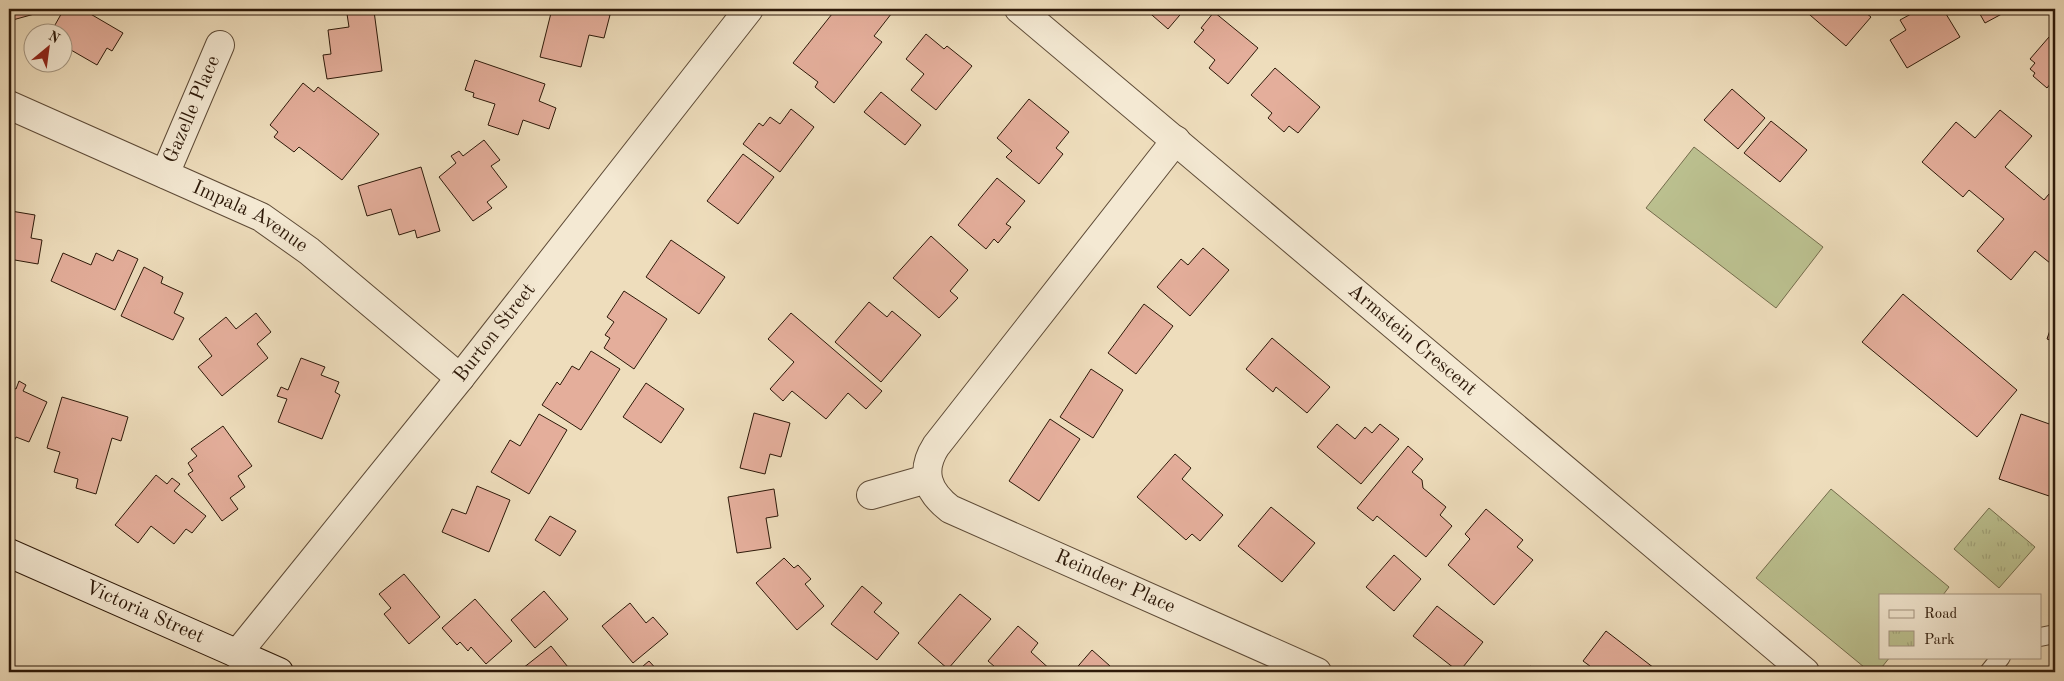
<svg xmlns="http://www.w3.org/2000/svg" width="2064" height="681" viewBox="0 0 2064 681" font-family="'Old Standard TT',serif">
<style>
.grass{fill:#bbc08f;stroke:#746c4c}
.park{fill:url(#park-tufts);stroke:#746c4c}
.building{fill:#e4ae9b;stroke:#2d1909}
.lines{fill:none;stroke-linecap:round;stroke-linejoin:round}
.lane-casing{stroke:#5d4a36;stroke-width:20}
.street-casing{stroke:#5d4a36;stroke-width:30}
.secondary-casing{stroke:#2d1909;stroke-width:30}
.lane{stroke:#f4e9d3;stroke-width:18}
.street{stroke:#f4e9d3;stroke-width:28}
.secondary{stroke:#f4e9d3;stroke-width:28}
.labels{text-anchor:middle;dominant-baseline:central;stroke-width:4;stroke-linejoin:round;paint-order:stroke}
.street-label{font-size:20px;fill:#2d1909;stroke:#f4e9d3}
</style>
<defs>
<pattern id="park-tufts" width="24" height="20" patternUnits="userSpaceOnUse" patternTransform="scale(1.25)"><rect width="24" height="20" fill="#bbc08f"/><path d="M3 7l-1-3M5 7V3M7 7l1-3M15 17l-1-3M17 17v-4M19 17l1-3" fill="none" stroke="#a1a47a"/></pattern>
</defs>
<rect width="100%" height="100%" fill="#eeddbc"/>
<filter id="stains"><feTurbulence type="fractalNoise" baseFrequency=".004" numOctaves="4"/><feColorMatrix values="0 0 0 0 .2 0 0 0 0 .09 0 0 0 0 .02 0 0 0 .5 -.17"/></filter>
<radialGradient id="worn" r=".72"><stop offset=".6" stop-color="#630" stop-opacity="0"/><stop offset="1" stop-color="#630" stop-opacity=".3"/></radialGradient>
<!-- grass -->
<g class="grass">
<path d="M1694,147L1823,247L1776,308L1646,208Z"/>
<path d="M1831,489L1949,587L1943,595H1880V657H1890L1878,672H1870L1756,578Z"/>
</g>
<!-- park -->
<path class="park" d="M1989,508L2035,547L1999,588L1954,549Z"/>
<!-- building -->
<g class="building">
<path d="M9,9H37L38,13L9,21Z"/>
<path d="M64,9H82L123,33L112,51L107,48L97,65L71,50L61,66L55,62H62V32H51Z"/>
<path d="M552,9H585L610,15L604,38L589,35L581,67L540,57Z"/>
<path d="M836,9H895L874,36L882,42L834,103L815,87L818,82L793,63Z"/>
<path d="M1145,9H1185L1168,29Z"/>
<path d="M1803,9H1861L1871,17L1846,46Z"/>
<path d="M1920,9H1926L1929,14L1937,9H1943L1960,37L1907,68L1890,40L1906,30L1900,20Z"/>
<path d="M1977,9H2011L1985,23Z"/>
<path d="M374,11L382,71L327,79L323,55L331,54L328,30L349,27L347,14Z"/>
<path d="M1214,12L1258,48L1228,84L1209,68L1215,60L1194,42L1204,30L1201,28Z"/>
<path d="M926,34L944,49L947,46L972,66L936,110L911,90L924,74L906,59Z"/>
<path d="M2049,37L2053,41L2055,38V87L2051,83L2047,88L2033,76L2035,73L2030,69L2035,63L2030,59Z"/>
<path d="M475,60L545,84L539,101L556,108L549,129L523,120L518,135L488,125L495,104L473,97L474,93L465,90Z"/>
<path d="M1275,68L1320,107L1298,133L1289,126L1284,132L1268,118L1272,113L1251,95Z"/>
<path d="M303,83L314,92L318,87L379,134L342,180L299,147L294,152L274,137L278,132L270,125Z"/>
<path d="M1732,89L1765,118L1738,149L1704,120Z"/>
<path d="M881,92L921,125L905,145L864,112Z"/>
<path d="M1029,99L1069,132L1056,148L1063,154L1039,184L1006,157L1012,151L997,138Z"/>
<path d="M791,109L814,127L780,172L743,144L759,123L763,126L770,117L780,124Z"/>
<path d="M2000,110L2032,136L2005,167L2044,200L2049,194L2055,199V267L2035,251L2011,280L1977,251L2004,219L1969,190L1963,197L1922,162L1956,122L1975,138Z"/>
<path d="M1771,121L1807,150L1780,182L1744,153Z"/>
<path d="M484,140L500,160L491,166L507,187L487,202L492,208L473,221L439,177L456,163L451,156L459,151L463,156Z"/>
<path d="M743,154L774,177L738,224L707,201Z"/>
<path d="M421,167L440,231L417,238L415,230L399,235L391,209L367,216L358,186Z"/>
<path d="M997,178L1025,201L1006,224L1011,227L998,243L994,239L986,249L958,225Z"/>
<path d="M9,203H12L11,211L35,215L31,238L42,240L38,264L9,259Z"/>
<path d="M931,236L968,270L950,291L958,298L939,318L893,278Z"/>
<path d="M671,240L725,277L699,314L646,277Z"/>
<path d="M1203,248L1229,270L1190,316L1157,287L1181,259L1188,265Z"/>
<path d="M118,250L138,259L115,310L51,281L63,253L91,265L96,253L113,261Z"/>
<path d="M144,267L163,277L161,283L183,293L174,313L184,318L173,340L121,316Z"/>
<path d="M624,291L667,319L634,369L604,348L610,338L605,335L614,322L607,317Z"/>
<path d="M1903,294L2017,390L1977,437L1862,342Z"/>
<path d="M869,302L887,317L892,311L921,335L881,382L835,342Z"/>
<path d="M1144,304L1173,326L1136,374L1108,353Z"/>
<path d="M256,313L271,332L257,344L268,358L222,396L198,367L212,356L199,339L226,317L236,329Z"/>
<path d="M791,313L882,391L866,409L848,393L826,419L792,391L783,401L770,389L794,362L768,339Z"/>
<path d="M2055,316V342L2047,339Z"/>
<path d="M1272,338L1330,387L1307,413L1276,387L1273,392L1246,369Z"/>
<path d="M591,351L620,369L581,430L542,405L557,382L560,385L572,366L579,370Z"/>
<path d="M301,358L325,367L321,375L339,382L335,392L340,395L322,439L278,422L287,399L277,396L281,387L288,390Z"/>
<path d="M1091,369L1123,390L1093,438L1060,417Z"/>
<path d="M19,381L26,385L23,391L47,402L29,442L16,437L9,451V386L16,389Z"/>
<path d="M646,383L684,409L661,443L623,417Z"/>
<path d="M62,397L128,417L121,441L112,438L96,494L76,488L78,479L54,472L60,452L47,448Z"/>
<path d="M754,413L790,423L781,457L770,454L765,474L740,468Z"/>
<path d="M539,414L567,430L529,494L491,472L510,440L520,446Z"/>
<path d="M2021,414L2055,426V498L1999,479Z"/>
<path d="M1050,419L1080,439L1039,501L1009,481Z"/>
<path d="M1337,424L1355,439L1365,427L1372,433L1380,424L1399,439L1361,484L1317,447Z"/>
<path d="M223,426L252,466L238,476L245,487L230,498L238,509L222,521L188,474L193,471L188,463L197,456L191,449Z"/>
<path d="M1408,446L1423,459L1412,472L1422,480L1423,488L1446,507L1440,515L1452,526L1426,557L1377,516L1373,521L1357,508Z"/>
<path d="M1175,454L1191,468L1182,479L1223,515L1200,541L1192,534L1186,540L1137,497Z"/>
<path d="M156,475L167,484L172,478L180,484L174,491L206,516L192,533L186,529L174,544L151,526L138,543L115,525Z"/>
<path d="M477,486L510,500L489,552L442,532L452,509L466,514Z"/>
<path d="M774,489L778,516L766,518L771,548L737,553L728,497Z"/>
<path d="M1271,507L1315,543L1282,582L1238,546Z"/>
<path d="M1486,509L1523,540L1517,547L1533,560L1494,605L1448,565L1470,539L1465,534Z"/>
<path d="M550,516L576,531L560,556L535,540Z"/>
<path d="M1394,555L1421,579L1394,611L1366,587Z"/>
<path d="M784,558L794,568L798,565L811,579L805,584L824,606L797,630L756,583Z"/>
<path d="M404,574L440,617L409,644L384,614L391,608L379,594Z"/>
<path d="M862,586L882,603L874,612L899,633L877,660L831,624Z"/>
<path d="M544,591L568,619L535,648L511,620Z"/>
<path d="M960,594L991,619L948,669L918,643Z"/>
<path d="M475,599L512,641L486,664L471,647L468,651L460,642L457,645L442,628Z"/>
<path d="M630,603L646,623L653,617L668,634L633,663L602,626Z"/>
<path d="M1437,606L1483,642L1459,672L1413,636Z"/>
<path d="M1018,626L1038,643L1031,652L1053,672H1001L988,661Z"/>
<path d="M1606,631L1654,668L1650,672H1598L1583,661Z"/>
<path d="M551,646L572,672H518Z"/>
<path d="M1092,650L1110,666L1105,672H1073Z"/>
<path d="M649,661L659,672H636Z"/>
<path d="M1530,666L1538,672H1525Z"/>
</g>
<g class="lines">
<!-- lane casing -->
<g class="lane-casing">
<g id="lane">
<path d="M2040,637L2055,634"/>
<path d="M1989,672L2001,657"/>
</g>
</g>
<!-- street casing -->
<g class="street-casing">
<g id="street">
<path id="s1" d="M1019,9L1805,672"/>
<path id="s2" d="M9,105L261,217L309,251L460,378"/>
<path id="s3" d="M1176,140L936,446C920,471 927,491 950,509L1317,672"/>
<path id="s4" d="M165,174L220,45"/>
<path d="M871,495L927,479"/>
<path id="s5" d="M237,654L460,378L749,9"/>
</g>
</g>
<!-- secondary casing -->
<g class="secondary-casing">
<g id="secondary">
<path id="s6" d="M9,553L279,672"/>
</g>
</g>
<!-- lane -->
<use href="#lane" class="lane"/>
<!-- street -->
<use href="#street" class="street"/>
<!-- secondary -->
<use href="#secondary" class="secondary"/>
</g>
<g class="labels">
<!-- street labels -->
<g class="street-label">
<text stroke="none"><textPath href="#s4" startOffset="70">Gazelle Place</textPath></text>
<text stroke="none"><textPath href="#s2" startOffset="266">Impala Avenue</textPath></text>
<text stroke="none"><textPath href="#s5" startOffset="412">Burton Street</textPath></text>
<text stroke="none"><textPath href="#s1" startOffset="514">Armstein Crescent</textPath></text>
<text stroke="none"><textPath href="#s3" startOffset="642">Reindeer Place</textPath></text>
<text stroke="none"><textPath href="#s6" startOffset="148">Victoria Street</textPath></text>
</g>
</g>
<!-- margin -->
<rect width="2064" height="681" fill="none" stroke="#eeddbc" stroke-width="30"/>
<rect x="10" y="10" width="2044" height="661" fill="none" stroke="#2d1909" stroke-width="2.5"/>
<rect x="15" y="15" width="2034" height="651" fill="none" stroke="#2d1909"/>
<!-- legend -->
<rect x="1879" y="594" width="162" height="65" fill="#f4e9d3" stroke="#a49682"/>
<rect x="1889" y="610" width="25" height="8" fill="#f4e9d3" stroke="#a49682"/>
<text x="1924" y="618" font-size="15" fill="#2d1909">Road</text>
<rect x="1889" y="631" width="25" height="15" fill="url(#park-tufts)" stroke="#a49682"/>
<text x="1924" y="644" font-size="15" fill="#2d1909">Park</text>
<!-- north arrow -->
<g transform="translate(48 48) rotate(29)"><circle r="24" fill="#f4e9d3" stroke="#a49682"/>
<path d="M0-4L9 19L0 12L-9 19Z" fill="#8f2418"/>
<text y="-8" font-size="14" font-weight="bold" text-anchor="middle" fill="#2d1909">N</text>
</g>
<rect width="100%" height="100%" filter="url(#stains)"/>
<rect width="100%" height="100%" fill="url(#worn)"/>
</svg>
